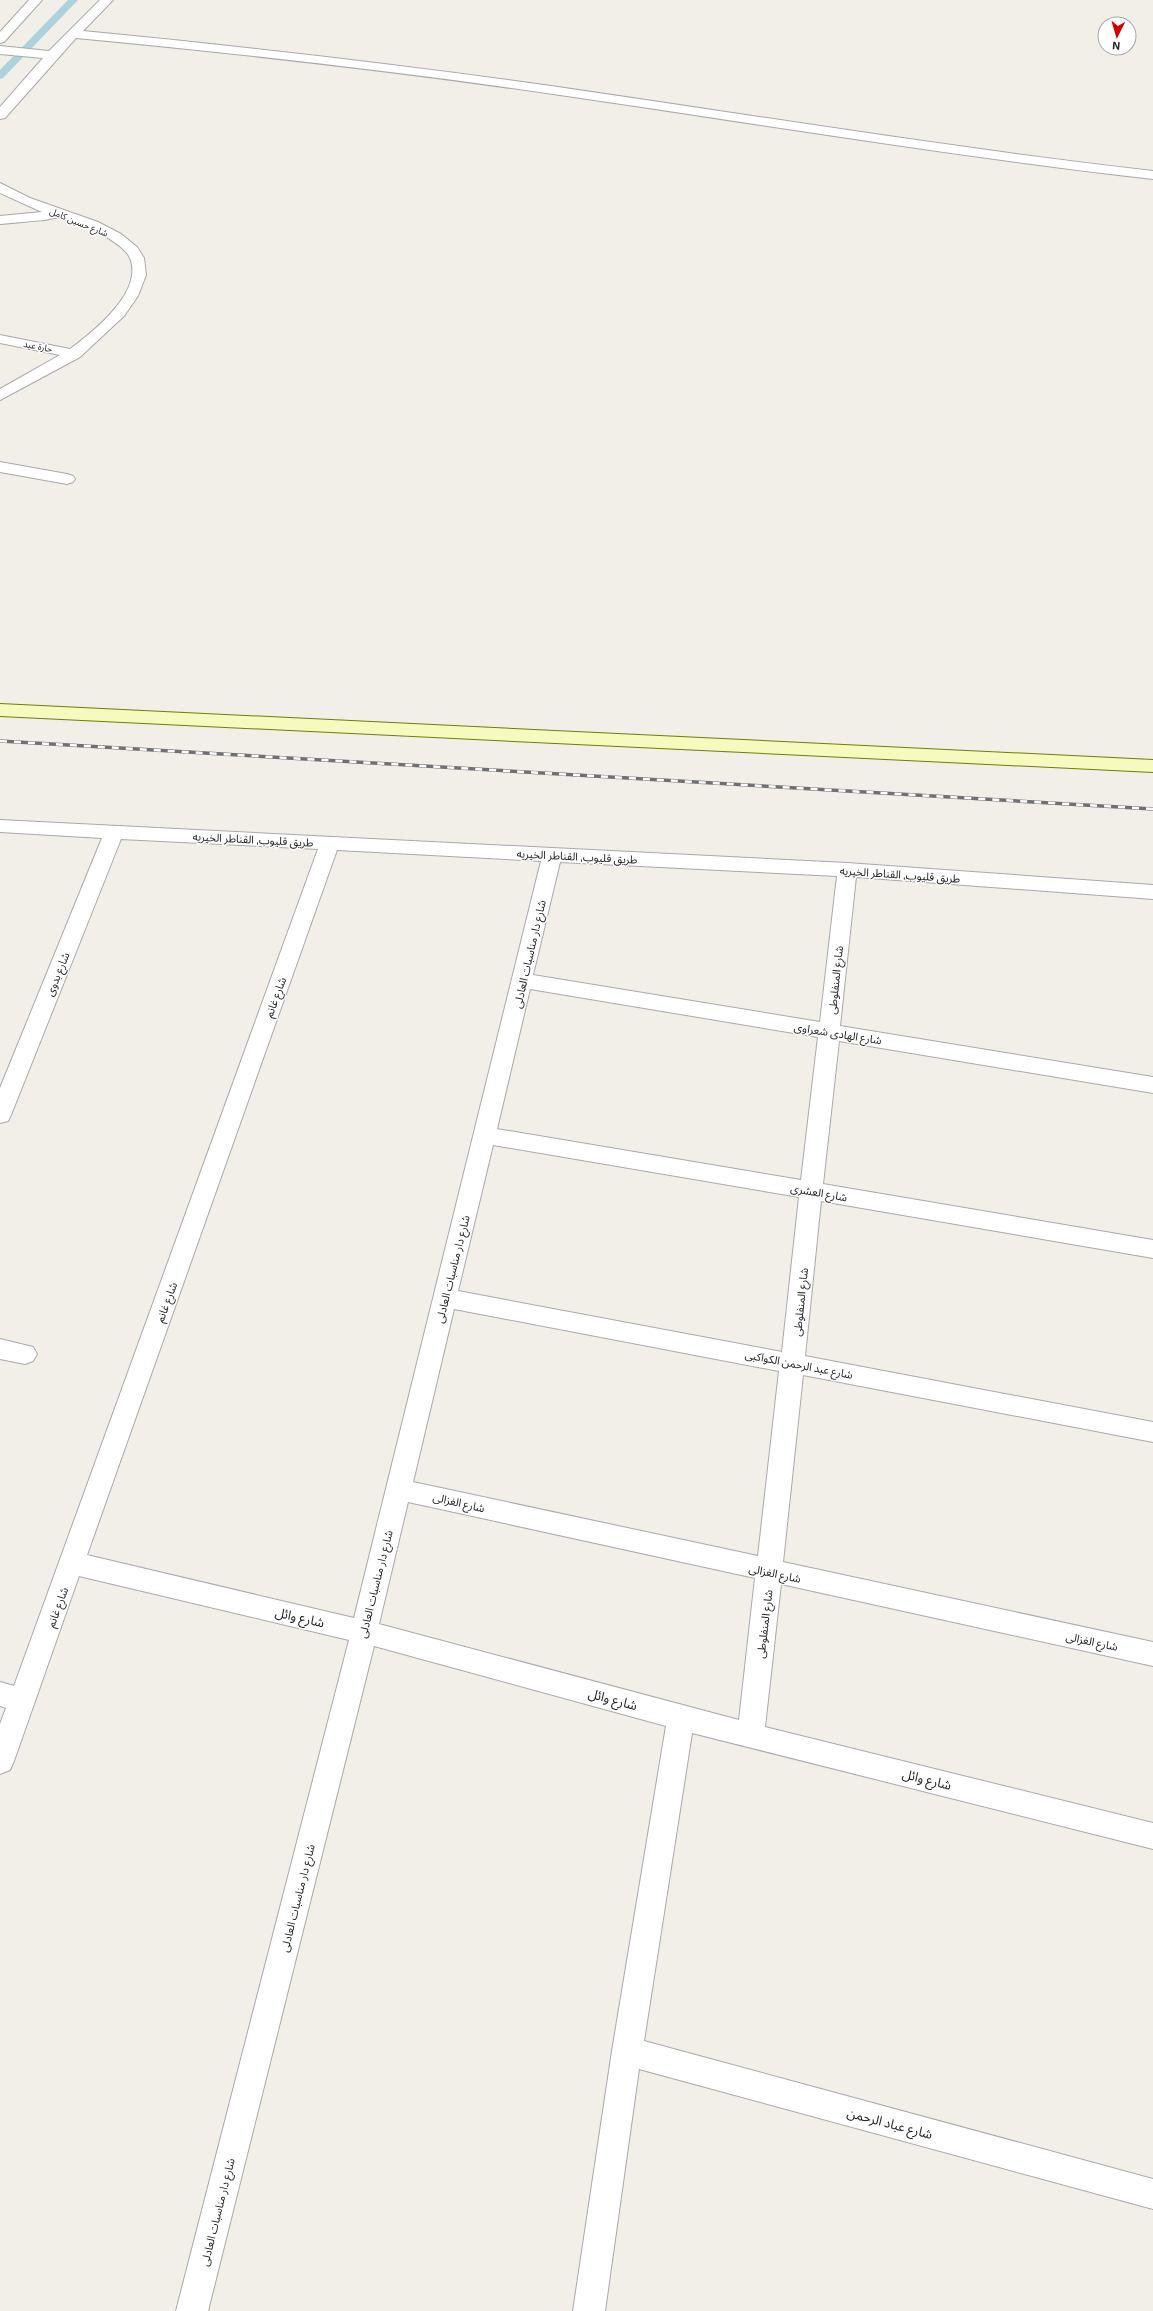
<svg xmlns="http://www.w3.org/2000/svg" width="1153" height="2311" viewBox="0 0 1153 2311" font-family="'Exo 2','Noto Sans Arabic',sans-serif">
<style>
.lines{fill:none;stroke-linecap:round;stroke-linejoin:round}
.stream{fill:#aad3df;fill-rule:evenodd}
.lane-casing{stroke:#a9a9a9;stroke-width:2}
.street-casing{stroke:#a9a9a9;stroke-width:2}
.secondary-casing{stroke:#707d05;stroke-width:2}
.lane{fill:#fff;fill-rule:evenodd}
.street{fill:#fff;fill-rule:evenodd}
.secondary{fill:#f7fabf;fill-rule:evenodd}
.rail-casing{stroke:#707070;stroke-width:3.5}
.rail{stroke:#fff;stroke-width:2.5;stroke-dasharray:7;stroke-linecap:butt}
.labels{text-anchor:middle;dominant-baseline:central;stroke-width:3;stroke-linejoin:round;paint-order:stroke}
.far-street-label{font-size:9px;fill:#222;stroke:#fff}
.street-label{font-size:11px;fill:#222;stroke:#fff}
.near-street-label{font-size:13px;fill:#222;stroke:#fff}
</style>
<rect width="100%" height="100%" fill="#f2efe9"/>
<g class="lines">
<!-- stream -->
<path class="stream" d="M68,0H78L3,78L0,79V70Z"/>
<!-- lane casing -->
<g class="lane-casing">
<path id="lane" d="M0,462L67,474L73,476L75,479L73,482L67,484L0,472Z"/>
</g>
<!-- street casing -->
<g class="street-casing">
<g id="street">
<path d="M29,0H42L4,42L0,43V32Z"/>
<path d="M100,0H113L83,31C239,46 396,64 551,86C752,115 952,148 1153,171V179C952,156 753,123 553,94C395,71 235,53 76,38L5,118L0,119V107L43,58L0,54V46L49,51Z"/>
<path d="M0,183L30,198L98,222L121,234L137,247L144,258L146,275L138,296L124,316L80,357L0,400V389L60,355L0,343V335L70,349C93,332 144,292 130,258C125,248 114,242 105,236C92,229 74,220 60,218C56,217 50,219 45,220C30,221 15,223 0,224V216L42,212L0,193Z"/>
<path d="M0,820L847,863L1153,885V899L856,877L840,1026L1153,1077V1093L839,1041L823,1184L1153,1240V1258L821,1201L805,1356L1153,1422V1442L803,1375L783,1562L1153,1642V1666L781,1584L765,1727L1153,1823V1849L692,1733L644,2041L1153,2179V2209L639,2069L605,2311H573L612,2051L666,1726L374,1646L208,2311H176L349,1640L79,1576L14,1761L10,1770L0,1774V1724L6,1708L0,1706V1682L14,1686L318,849L121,839L11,1115L8,1121L0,1123V1088L102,838L0,832ZM337,850L541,861L354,1618L87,1555ZM560,862L837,876L820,1022L533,975ZM530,989L818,1037L801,1180L497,1129ZM493,1145L799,1197L782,1352L458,1291ZM454,1309L779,1371L758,1556L413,1482ZM408,1502L755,1578L739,1720L379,1624Z"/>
<path d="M0,1339L33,1347L37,1354L33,1361L25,1364L0,1359Z"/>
</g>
</g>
<!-- secondary casing -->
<g class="secondary-casing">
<path id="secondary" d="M0,704L1153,760V772L0,716Z"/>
</g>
<!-- lane -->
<use href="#lane" class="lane"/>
<!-- street -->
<use href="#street" class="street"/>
<!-- secondary -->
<use href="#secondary" class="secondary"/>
<!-- rail casing -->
<g class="rail-casing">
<path id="rail" d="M0,741L1153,809"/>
</g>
<!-- rail -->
<use href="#rail" class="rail"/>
</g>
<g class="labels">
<!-- far-street labels -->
<g class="far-street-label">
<text transform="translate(79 222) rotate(22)">شارع حسين كامل</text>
<text transform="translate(38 346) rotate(11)">حارة عيد</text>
</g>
<!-- street labels -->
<g class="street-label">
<text transform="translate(253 839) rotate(3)">طريق قليوب, القناطر الخيريه</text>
<text transform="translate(577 856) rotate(3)">طريق قليوب, القناطر الخيريه</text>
<text transform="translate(900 874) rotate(4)">طريق قليوب, القناطر الخيريه</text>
<text transform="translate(529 954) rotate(-77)">شارع دار مناسبات العادلى</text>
<text transform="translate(57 974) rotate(-68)">شارع بدوى</text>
<text transform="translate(835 980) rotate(-84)">شارع المنفلوطى</text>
<text transform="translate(275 997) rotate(-70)">شارع غانم</text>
<text transform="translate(838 1033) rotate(9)">شارع الهادى شعراوى</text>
<text transform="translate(819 1192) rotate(10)">شارع العشرى</text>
<text transform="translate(452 1269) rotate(-76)">شارع دار مناسبات العادلى</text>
<text transform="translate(166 1302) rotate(-70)">شارع غانم</text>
<text transform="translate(800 1302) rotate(-84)">شارع المنفلوطى</text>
<text transform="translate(799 1364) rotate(11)">شارع عبد الرحمن الكواكبى</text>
<text transform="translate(459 1502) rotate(13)">شارع الغزالى</text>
<text transform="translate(775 1573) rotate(12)">شارع الغزالى</text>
<text transform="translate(375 1584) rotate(-76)">شارع دار مناسبات العادلى</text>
<text transform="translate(57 1607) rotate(-70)">شارع غانم</text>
<text transform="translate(764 1624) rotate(-83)">شارع المنفلوطى</text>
<text transform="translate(1092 1641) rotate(12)">شارع الغزالى</text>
<text transform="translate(297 1898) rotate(-76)">شارع دار مناسبات العادلى</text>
<text transform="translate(217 2212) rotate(-76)">شارع دار مناسبات العادلى</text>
</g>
<!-- near-street labels -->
<g class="near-street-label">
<text transform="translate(300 1617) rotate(13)">شارع وائل</text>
<text transform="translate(613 1699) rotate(15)">شارع وائل</text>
<text transform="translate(927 1779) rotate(14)">شارع وائل</text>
<text transform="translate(890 2123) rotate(15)">شارع عباد الرحمن</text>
</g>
</g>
<!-- north arrow -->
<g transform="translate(1117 36) rotate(185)"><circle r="19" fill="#ffffff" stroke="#a7a7a7"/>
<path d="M0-3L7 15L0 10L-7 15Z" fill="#d40000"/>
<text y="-6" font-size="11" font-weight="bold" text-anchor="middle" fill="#222222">N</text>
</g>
</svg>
